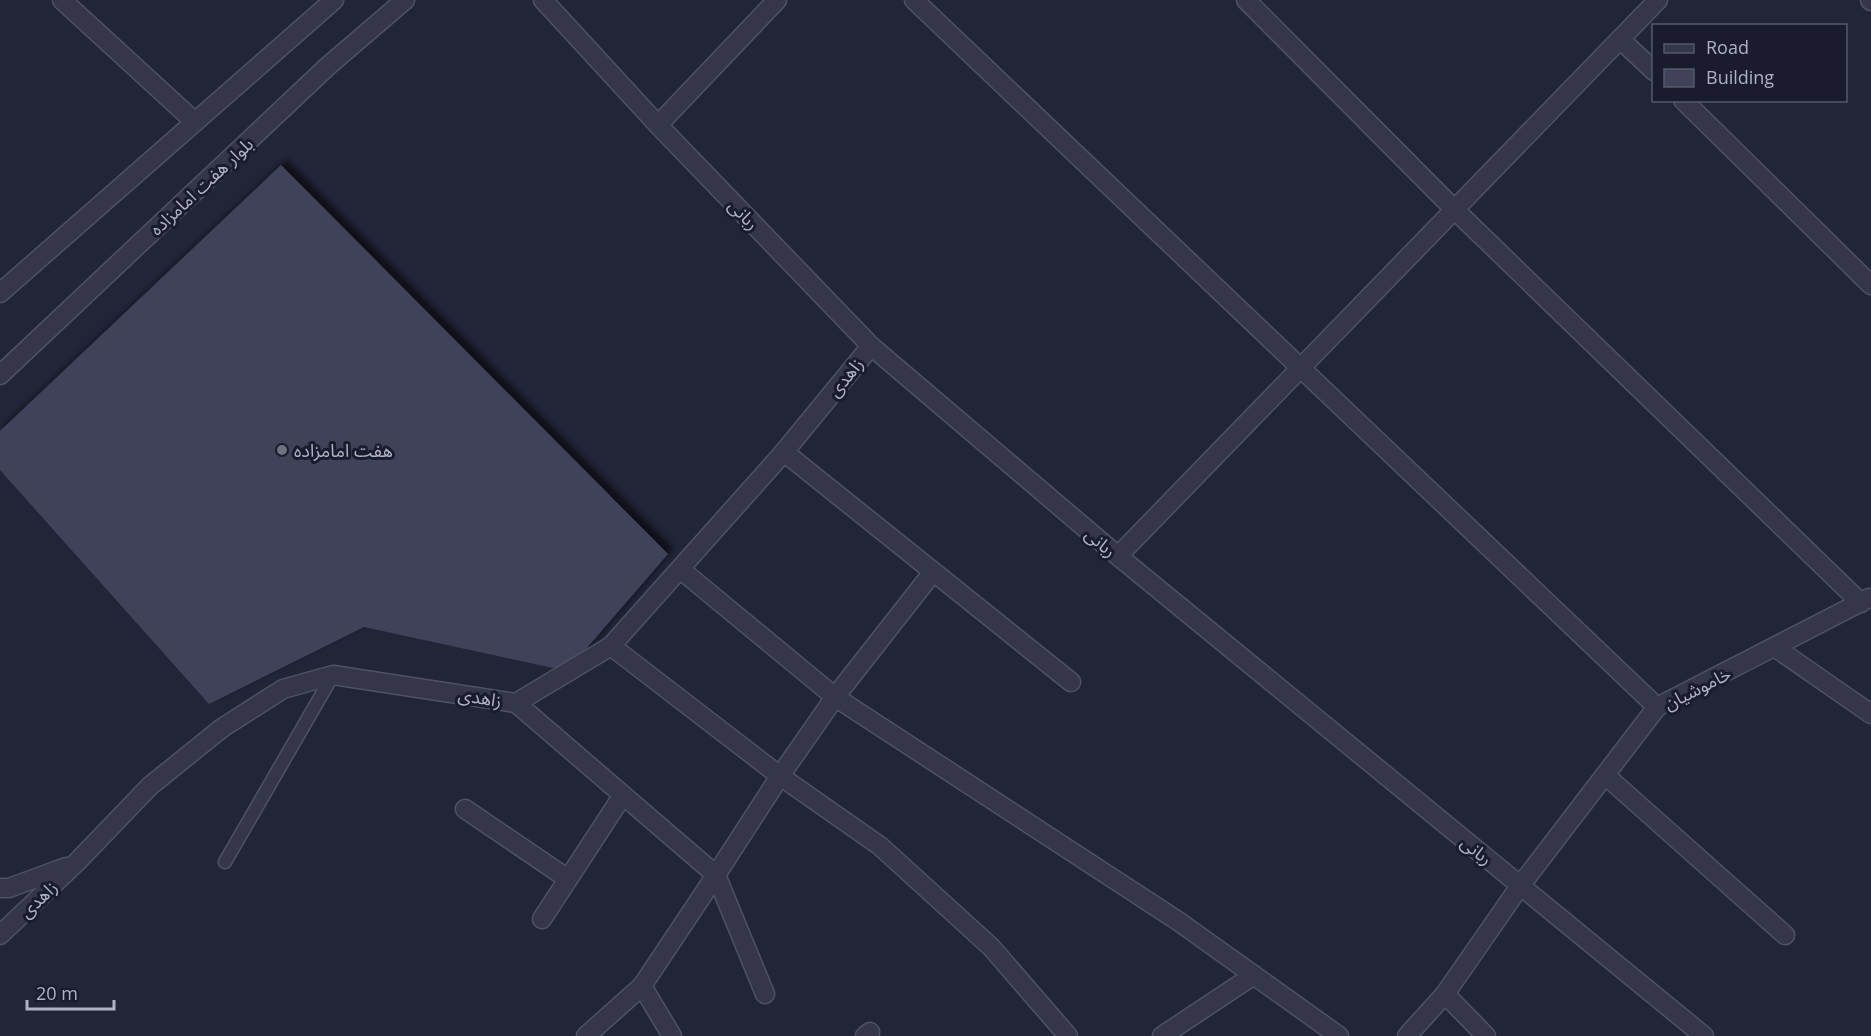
<svg xmlns="http://www.w3.org/2000/svg" width="1871" height="1036" viewBox="0 0 1871 1036" font-family="'Open Sans','Noto Sans Arabic',sans-serif">
<style>
.building{fill:#41425a;filter:url(#shadow)}
.lines{fill:none;stroke-linecap:round;stroke-linejoin:round}
.service-casing{stroke:#505164;stroke-width:15}
.minor-casing{stroke:#505164;stroke-width:21}
.tertiary-casing{stroke:#505164;stroke-width:21}
.service{stroke:#353749;stroke-width:12}
.minor{stroke:#353749;stroke-width:18}
.tertiary{stroke:#353749;stroke-width:18}
.worship-dot{fill:#6b7280;stroke:#1a1c2d;stroke-width:2}
.labels{text-anchor:middle;dominant-baseline:central;stroke-width:6;stroke-linejoin:round;paint-order:stroke}
.street-label{font-size:18px;fill:#b0b1c5;stroke:#1a1c2d}
.poi-label{font-size:18px;fill:#b0b1c5;stroke:#1a1c2d;text-anchor:start}
</style>
<defs>
<filter id="shadow"><feDropShadow dx="5.5" dy="-5.5" stdDeviation="3" flood-color="#0009"/></filter>
</defs>
<rect width="100%" height="100%" fill="#222438"/>
<!-- building -->
<path class="building" d="M281,165L668,554L567,671L364,627L209,704L0,470V431Z"/>
<g class="lines">
<!-- service casing -->
<g class="service-casing">
<path id="service" d="M225,862L333,675"/>
</g>
<!-- minor casing -->
<g class="minor-casing">
<g id="minor">
<path d="M62,0L195,122"/>
<path d="M543,0L658,125L871,346L1118,556L1704,1036"/>
<path d="M914,0L1657,707"/>
<path d="M1246,0L1455,210L1861,603"/>
<path d="M1870,0L1871,1"/>
<path d="M1620,39L1654,71"/>
<path d="M1683,100L1871,285"/>
<path d="M658,125L777,0"/>
<path d="M784,452L1071,682"/>
<path d="M1118,556L1658,0"/>
<path d="M680,569L835,697L1178,921L1339,1036"/>
<path d="M611,646L780,776L880,846L991,947L1068,1036"/>
<path d="M1776,648L1871,714"/>
<path d="M516,703L716,875L642,986L672,1036"/>
<path d="M1605,775L1785,935"/>
<path d="M465,809L568,879"/>
<path d="M0,888H9L66,867"/>
<path d="M542,919L623,795"/>
<path d="M0,935L76,863L150,786L222,728L283,689L333,675L516,703L611,646L784,452L871,346"/>
<path d="M765,994L716,875L780,776L835,697L933,572"/>
<path d="M1445,994L1520,886L1657,707L1869,598"/>
<path d="M586,1036L642,986"/>
<path d="M865,1036L870,1032"/>
<path d="M1162,1036L1254,975"/>
<path d="M1407,1036L1445,994L1486,1036"/>
</g>
</g>
<!-- tertiary casing -->
<g class="tertiary-casing">
<g id="tertiary">
<path d="M0,293L334,0"/>
<path d="M0,375L328,66L405,0"/>
</g>
</g>
<!-- service -->
<use href="#service" class="service"/>
<!-- minor -->
<use href="#minor" class="minor"/>
<!-- tertiary -->
<use href="#tertiary" class="tertiary"/>
</g>
<!-- markers -->
<circle class="worship-dot" cx="282" cy="450" r="6"/>
<g class="labels">
<!-- street labels -->
<g class="street-label">
<text transform="translate(201 186) rotate(-43)">بلوار هفت امامزاده</text>
<text transform="translate(744 214) rotate(46)">ربانی</text>
<text transform="translate(845 377) rotate(-51)">زاهدی</text>
<text transform="translate(1101 542) rotate(40)">ربانی</text>
<text transform="translate(1697 688) rotate(-27)">خاموشیان</text>
<text transform="translate(480 697) rotate(9)">زاهدی</text>
<text transform="translate(1477 850) rotate(39)">ربانی</text>
<text transform="translate(38 899) rotate(-44)">زاهدی</text>
</g>
<!-- poi labels -->
<g class="poi-label">
<text x="294" y="450">هفت امامزاده</text>
</g>
</g>
<!-- legend -->
<rect x="1652" y="24" width="195" height="78" fill="#1a1c2d" stroke="#56586a" stroke-width="1.5"/>
<rect x="1664" y="44" width="30" height="9" fill="#353749" stroke="#56586a" stroke-width="1.5"/>
<text x="1706" y="54" font-size="18" fill="#b0b1c5">Road</text>
<rect x="1664" y="69" width="30" height="18" fill="#41425a" stroke="#56586a" stroke-width="1.5"/>
<text x="1706" y="84" font-size="18" fill="#b0b1c5">Building</text>
<!-- scale -->
<path d="M27 1000v9h87v-9" fill="none" stroke="#b0b1c5" stroke-width="3"/>
<text x="36" y="1000" font-size="18" fill="#b0b1c5" stroke="#1a1c2d" stroke-width="4.5" paint-order="stroke">20 m</text>
</svg>
